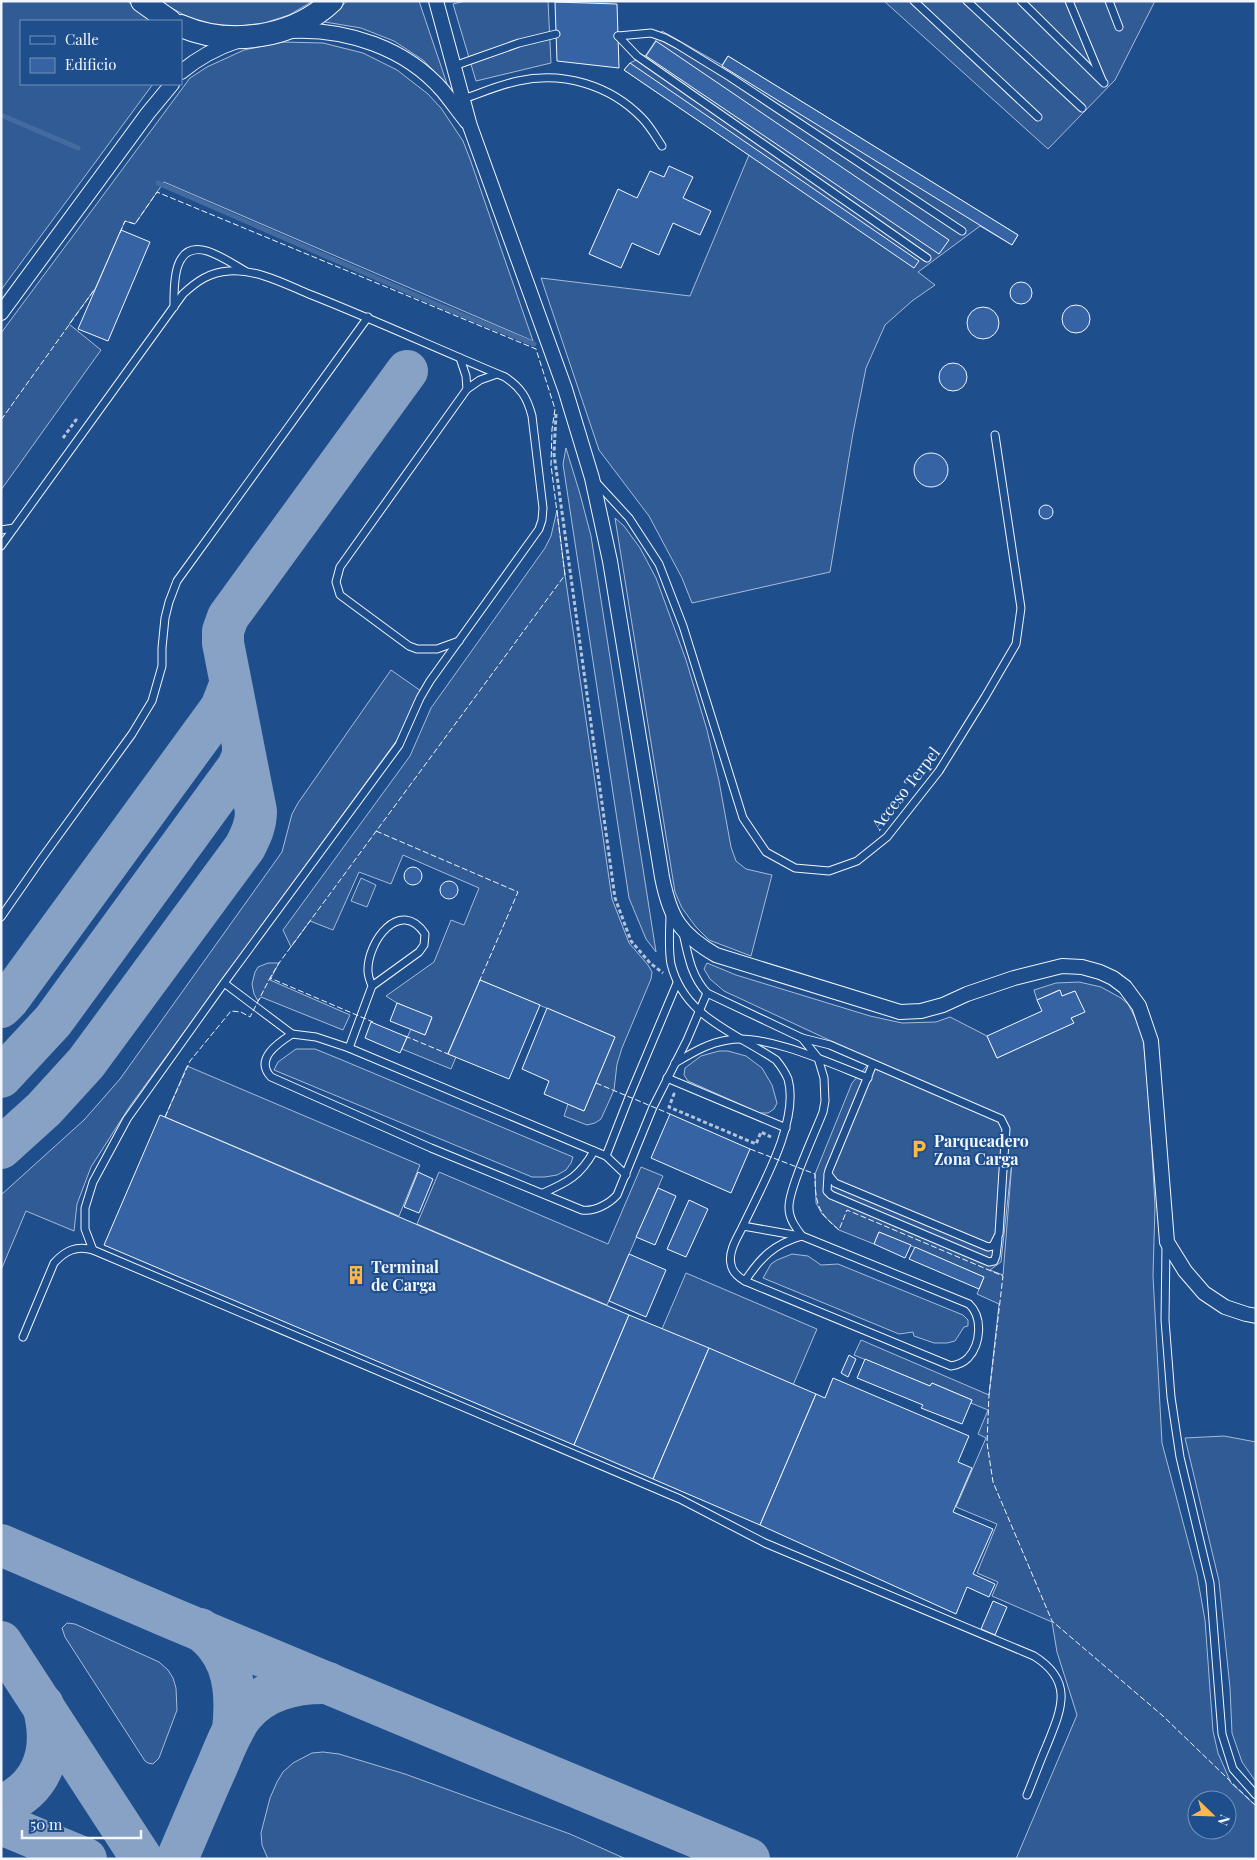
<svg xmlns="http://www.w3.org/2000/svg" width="1257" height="1860" viewBox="0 0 1257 1860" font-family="'Playfair Display',serif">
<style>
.built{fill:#305b95;stroke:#a8bbd7;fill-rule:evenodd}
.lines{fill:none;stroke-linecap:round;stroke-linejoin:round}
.stream{stroke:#446ba0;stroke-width:5}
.taxiway{stroke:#88a2c6;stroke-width:42}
.building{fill:#3563a3;stroke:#f2f6ff}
.service-casing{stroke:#f2f6ff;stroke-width:9}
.minor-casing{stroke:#f2f6ff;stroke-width:16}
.primary-casing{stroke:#f2f6ff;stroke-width:24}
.path{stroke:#b3c4dc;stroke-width:3;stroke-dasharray:4 2.5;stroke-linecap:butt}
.service{stroke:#1f4e8c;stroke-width:7}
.minor{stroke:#1f4e8c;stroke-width:14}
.primary{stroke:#1f4e8c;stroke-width:22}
.fence{stroke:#f2f6ff;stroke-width:1;stroke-dasharray:6 2.5;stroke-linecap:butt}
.labels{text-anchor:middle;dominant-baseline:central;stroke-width:4;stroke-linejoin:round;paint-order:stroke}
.street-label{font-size:16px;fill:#f2f6ff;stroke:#1f4e8c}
.poi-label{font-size:16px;font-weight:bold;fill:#f2f6ff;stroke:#1f4e8c;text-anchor:start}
</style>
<rect width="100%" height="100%" fill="#1f4e8c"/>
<!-- built -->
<g class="built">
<path d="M1,1H127L153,21H21V84H153L1,290Z"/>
<path d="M159,1H313L289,15L264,23L239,26L213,25L188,17Z"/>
<path d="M347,1H419L447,84L423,60L394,41L361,28L325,22Z"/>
<path d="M465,1H548L551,63L476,81L453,4Z"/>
<path d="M884,1H1155L1115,80L1048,149Z"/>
<path d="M662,31L722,65L728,56L1018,235L1012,245L980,226L918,272L935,285L912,301L885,325L866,368L853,433L830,572L692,603L682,578L649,516L599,450L541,278L690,296L749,155L624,70L630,63L646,55Z"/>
<path d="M283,42L323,43L363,53L397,70L428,94L441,108L463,141L470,159L533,341L164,182L135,224L125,221L95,289L69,324L101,350L1,490V333L190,78L207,67L244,50Z"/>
<path d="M566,448L580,494L591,536L656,952L646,939L629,898L563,464Z"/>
<path d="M557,510L565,575L612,899L629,943L648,965L652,972L651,979L622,1048L617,1064L614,1090L601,1119L595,1123L587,1125L564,1116L568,1104L584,1111L615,1037L480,980L448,1053L456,1057L451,1069L402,1049L411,1029L425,1035L432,1018L397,1003L386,996L434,962L451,920L464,925L479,888L403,855L391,884L359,872L333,930L310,921L291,947L283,930L410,756L431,708L545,548L551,536Z"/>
<path d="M615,518L624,526L640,548L656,578L686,660L707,730L719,781L731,847L736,861L746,869L772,875L751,956L709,940L696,927L682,908L675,892Z"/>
<path d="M391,670L421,691L397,740L130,1106L91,1167L77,1204L74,1231L26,1211L1,1270V1195L84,1120L120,1079L282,852L292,814L298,803Z"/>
<path d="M361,878L376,885L367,907L351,901Z"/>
<path d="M268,963H279L270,980L350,1015L343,1030L261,997L258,1001L254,994L252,984L255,972L258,967Z"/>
<path d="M707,963L736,975L870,1016L902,1023L936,1022L950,1017L987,1036L997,1058L1073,1023L1071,1018L1084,1012L1075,991L1062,996L1059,990L1037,1000L1034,990L1056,983L1079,982L1101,987L1121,998L1128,1004L1142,1031L1148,1079L1155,1206L1153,1276L1162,1443L1197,1575L1205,1620L1213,1731L1218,1753L1231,1783L1256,1806V1859H1016L1077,1715L1057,1652L1052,1622L992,1596L998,1582L977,1573L997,1524L956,1507L986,1438L978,1434L988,1410L971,1403L972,1400L932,1383L930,1386L854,1355L861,1340L989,1395L999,1304L977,1294L984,1277L879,1232L874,1244L839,1230L822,1214L816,1203L815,1174L852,1083L872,1060L724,991L710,979L704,969ZM1012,1161V1162L1003,1275L990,1270L1001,1262ZM1197,1800H1227V1830H1197Z"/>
<path d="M296,1049H315L342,1060L573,1157L571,1163L566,1170L557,1175L545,1177H532L274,1070L278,1062Z"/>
<path d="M719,1051H728L746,1056L762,1068L772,1085L777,1103L774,1109L768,1113H760L688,1081L684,1075L685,1068L701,1056Z"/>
<path d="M187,1066L420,1165L399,1216L165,1117Z"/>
<path d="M641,1167L663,1176L607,1305L417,1224L439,1172L608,1244Z"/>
<path d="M792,1254L808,1256L821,1265L838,1264L963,1315L968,1320V1326L964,1327L955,1341L947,1343H934L914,1336L913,1332L899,1334L763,1278L771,1264L777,1260Z"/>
<path d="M686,1273L817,1329L793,1385L662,1329Z"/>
<path d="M1224,1436L1256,1442V1782L1242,1762L1232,1733L1230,1688L1219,1581L1185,1438Z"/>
<path d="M67,1623L75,1624L159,1662L168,1670L173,1678L176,1688L177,1710L159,1758L153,1764L148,1763L145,1761L65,1637L62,1628Z"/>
<path d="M323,1752L339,1754L405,1774L570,1834L626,1859H268L262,1845L261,1833L270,1798L277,1782L283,1772L293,1763L312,1753Z"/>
</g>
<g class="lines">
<!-- stream -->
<g class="stream">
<path d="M1,115L78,148"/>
<path d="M158,183L443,307L534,344"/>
</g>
<!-- taxiway -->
<g class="taxiway">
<path d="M1,1007L8,1000L221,708L230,685"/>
<path d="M1,1077L53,1021L238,767L243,755V749"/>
<path d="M1,1148L44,1109L86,1063L245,847C251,835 256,825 256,811L223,643V631L228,617L407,371"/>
<path d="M1,1545L171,1618L749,1859"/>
<path d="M200,1629C206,1634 213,1640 217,1646C236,1670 236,1702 233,1731"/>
<path d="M1,1642L142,1859"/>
<path d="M1,1806C46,1787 55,1748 43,1705"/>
<path d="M1,1824L86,1859"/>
<path d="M177,1859C190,1829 202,1800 215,1771C223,1753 230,1732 242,1716C262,1690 296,1682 328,1683"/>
</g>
</g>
<!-- building -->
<g class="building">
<path d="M555,2L617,4L619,68L557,61Z"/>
<path d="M656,41L949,240L939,254L646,56Z"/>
<path d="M728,56L1018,235L1012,245L722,66Z"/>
<path d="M630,63L919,261L914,268L624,70Z"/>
<path d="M669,166L693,177L683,198L711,211L700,235L673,223L659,255L632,243L621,268L589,254L618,189L637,198L650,171L664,177Z"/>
<path d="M121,230L150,242L108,341L78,329Z"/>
<circle cx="1021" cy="293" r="11"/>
<circle cx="1076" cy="319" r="14"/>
<circle cx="983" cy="323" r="16"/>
<circle cx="953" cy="377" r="14"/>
<circle cx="931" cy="470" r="17"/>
<circle cx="1046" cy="512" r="7"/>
<circle cx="413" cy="876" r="9"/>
<circle cx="449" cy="890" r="9"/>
<path d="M480,980L540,1005L509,1079L448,1054Z"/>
<path d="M1060,990L1062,996L1075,991L1085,1012L1071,1018L1074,1023L997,1058L987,1036L1042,1011L1037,1000Z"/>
<path d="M397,1003L432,1017L425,1035L390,1021Z"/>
<path d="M547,1008L615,1037L584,1111L544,1094L549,1081L522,1069Z"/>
<path d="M371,1022L407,1037L400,1053L365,1038Z"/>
<path d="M670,1114L750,1149L731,1193L651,1158Z"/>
<path d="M160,1115L629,1315L574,1445L104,1245Z"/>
<path d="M418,1172L433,1179L419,1213L404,1207Z"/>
<path d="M658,1188L676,1196L655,1245L636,1237Z"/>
<path d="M689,1200L708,1209L686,1257L667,1249Z"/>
<path d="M879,1232L911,1245L905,1258L874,1244Z"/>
<path d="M915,1247L984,1277L979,1289L909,1259Z"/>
<path d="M629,1254L666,1270L646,1317L609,1301Z"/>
<path d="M629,1315L709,1348L653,1479L574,1445Z"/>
<path d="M709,1348L816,1394L760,1525L653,1479Z"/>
<path d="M849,1355L856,1359L848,1377L841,1373Z"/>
<path d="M865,1359L930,1386L932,1383L972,1400L962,1424L921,1408L923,1405L857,1378Z"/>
<path d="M833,1378L969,1436L958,1462L972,1468L953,1512L993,1529L973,1574L995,1584L989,1597L967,1587L956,1614L760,1525L816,1394L825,1398Z"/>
<path d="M993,1601L1007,1607L995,1635L981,1629Z"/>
</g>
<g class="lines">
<!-- service casing -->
<g class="service-casing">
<g id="service">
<path d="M914,1L1038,117"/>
<path d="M967,1L1082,108"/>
<path d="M1021,1L1104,83"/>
<path d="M1069,1L1102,80"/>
<path d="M1109,1L1119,27"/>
<path d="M618,36L651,33L665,38L678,45L730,77L962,231"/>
<path d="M618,36L637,56L927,258"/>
<path d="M454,66L519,43L556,34"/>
<path d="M463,99C481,93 499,85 518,81C563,71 610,85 642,118C650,126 656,137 662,146"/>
<path d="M174,307C174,286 172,241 207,251C220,255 233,264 245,271"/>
<path d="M467,389L480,380L497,374"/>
<path d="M595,481L629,518L659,564L683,626L743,818L766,852L795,868L829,871L857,861L887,837L939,771L985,697L1016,644L1021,608L995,435"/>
<path d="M1,530L14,528"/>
<path d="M1,546L183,294C197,281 210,272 229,271C257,269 285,284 309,294C375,320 440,350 505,377C521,388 527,397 532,416L543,508L542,520L539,529L430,681L420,698L399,745L224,983L127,1119L93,1182L85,1208V1229L93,1250C76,1245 65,1251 54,1263L23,1337"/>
<path d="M459,641L437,649H417L409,646L340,595L336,582L340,567L467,389L466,376L460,358"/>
<path d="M670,913C670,929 668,948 671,964C684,1017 734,1032 776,1060C781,1066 785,1072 788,1079C800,1122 760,1189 742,1228C737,1238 728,1252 731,1264C732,1272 738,1277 745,1281L951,1366C958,1365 963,1363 968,1358C981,1344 983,1317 969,1304L802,1236C796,1228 789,1219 789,1208C788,1190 815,1133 823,1112L825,1101L824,1078L818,1058L802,1038L707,993C691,976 688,955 683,933"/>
<path d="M1,917L42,858L132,734L152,701L162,666V648L165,618L169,602L177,581L368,317"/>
<path d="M224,983L292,1034L316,1037L349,1048L606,1156L626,1175"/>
<path d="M292,1034C278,1043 254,1059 271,1077L431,1148L582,1210C594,1212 609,1204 617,1195L653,1107L687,1040L707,993"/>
<path d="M802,1038L830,1045L1001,1119L1006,1129L1003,1170L999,1234L993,1246L988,1247L835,1183L828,1174L829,1170L873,1064"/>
<path d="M349,1048L372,986L419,952L424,945L425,934C400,897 367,942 368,971C368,976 370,981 372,986"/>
<path d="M675,1063C692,1053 708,1043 728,1040C765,1033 832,1064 868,1078"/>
<path d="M667,1078L786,1128"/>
<path d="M606,1156L629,1097L677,983"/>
<path d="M828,1175L827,1191L831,1195L989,1262L994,1261L996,1256L998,1239"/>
<path d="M543,1193C568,1182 580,1176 594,1151"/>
<path d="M743,1226L800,1236"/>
<path d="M1166,1246L1165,1320L1171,1397L1180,1457L1210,1583L1222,1734L1233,1769L1256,1795"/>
<path d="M93,1250L680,1499L765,1543L1034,1656C1074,1681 1062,1708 1047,1745C1040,1761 1034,1778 1027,1795"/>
<path d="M745,1281C761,1257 774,1244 802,1236"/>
</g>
</g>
<!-- minor casing -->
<g class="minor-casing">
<g id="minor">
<path d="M436,1L470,126L565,389L592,478L610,561L662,877C670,918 680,934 716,955L900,1012L921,1011L943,1005L967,994L1014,978L1062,966L1082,967L1100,972L1113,978L1125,987L1139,1006L1151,1041L1167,1242L1185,1271L1204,1293L1225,1307L1246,1314L1256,1316"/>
<path d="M290,31C346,28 406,48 443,91C451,101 459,112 467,122"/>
<path d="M181,72C198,58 216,48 237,41"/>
<path d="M1,313L148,113L172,84"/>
</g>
</g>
<!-- primary casing -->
<g class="primary-casing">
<g id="primary">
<path d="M142,1L170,21"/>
<path d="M181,26C230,47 293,38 332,1"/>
</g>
</g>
<!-- path -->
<g class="path">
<path d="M556,414L554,454L615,898L631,941L650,963L663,973"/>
<path d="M63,438L76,420L79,422"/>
<path d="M673,1094H674L669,1107L756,1144L761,1132L771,1137"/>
</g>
<!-- service -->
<use href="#service" class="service"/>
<!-- minor -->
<use href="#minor" class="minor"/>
<!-- primary -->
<use href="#primary" class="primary"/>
<!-- fence -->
<g class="fence">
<path d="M120,233L125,221L135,224L157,192L536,349L555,409L552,429L551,465L565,575L279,963L270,978L373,1022"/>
<path d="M1,420L94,290"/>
<path d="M376,831L518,892L479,982"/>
<path d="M405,1036L448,1054L449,1051"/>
<path d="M596,1083L670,1114"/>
<path d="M165,1117L190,1061L231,1011L241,1012L250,1017L270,978"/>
<path d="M750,1149L815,1174C815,1202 817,1212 839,1230L847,1210L1003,1276L989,1395L987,1443L993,1482L1052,1621L1163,1716L1256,1806"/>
</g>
</g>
<!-- icons -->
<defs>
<g id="parking-bare" transform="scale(1.5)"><path d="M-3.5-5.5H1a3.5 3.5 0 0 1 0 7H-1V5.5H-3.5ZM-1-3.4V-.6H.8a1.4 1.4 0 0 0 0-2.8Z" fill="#ffb74d" stroke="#1f4e8c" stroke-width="2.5" paint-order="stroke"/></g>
<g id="building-bare" transform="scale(1.5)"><path d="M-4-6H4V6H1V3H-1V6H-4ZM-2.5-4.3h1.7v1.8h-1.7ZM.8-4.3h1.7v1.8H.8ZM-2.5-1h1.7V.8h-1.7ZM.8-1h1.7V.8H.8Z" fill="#ffb74d" stroke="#1f4e8c" stroke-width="2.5" paint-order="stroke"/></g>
</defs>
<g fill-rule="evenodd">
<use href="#parking-bare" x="919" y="1149"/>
<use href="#building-bare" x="356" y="1275"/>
</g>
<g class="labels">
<!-- street labels -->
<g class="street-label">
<text transform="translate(905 788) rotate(-52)">Acceso Terpel</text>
</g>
<!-- poi labels -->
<g class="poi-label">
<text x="934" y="1140">Parqueadero<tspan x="934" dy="18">Zona Carga</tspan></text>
<text x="371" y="1266">Terminal<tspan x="371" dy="18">de Carga</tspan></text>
</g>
</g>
<!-- border -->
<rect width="1257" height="1860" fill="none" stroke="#f2f6ff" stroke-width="5"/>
<!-- legend -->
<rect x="20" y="20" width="162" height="65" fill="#1f4e8c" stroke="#7391ba"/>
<rect x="30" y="36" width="25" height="8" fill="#1f4e8c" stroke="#7391ba"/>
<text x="65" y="45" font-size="15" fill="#f2f6ff">Calle</text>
<rect x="30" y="58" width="25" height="15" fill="#3563a3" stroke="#7391ba"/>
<text x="65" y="70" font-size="15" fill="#f2f6ff">Edificio</text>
<!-- north arrow -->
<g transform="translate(1212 1815) rotate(113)"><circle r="24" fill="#1f4e8c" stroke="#7391ba"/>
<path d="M0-4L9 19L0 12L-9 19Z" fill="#ffb74d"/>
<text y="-8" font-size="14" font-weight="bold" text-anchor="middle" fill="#f2f6ff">N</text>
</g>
<!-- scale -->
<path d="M22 1830v8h119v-8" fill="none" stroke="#f2f6ff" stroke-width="2.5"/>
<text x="30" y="1830" font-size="15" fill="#f2f6ff" stroke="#1f4e8c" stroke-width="4" paint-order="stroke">50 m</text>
</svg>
